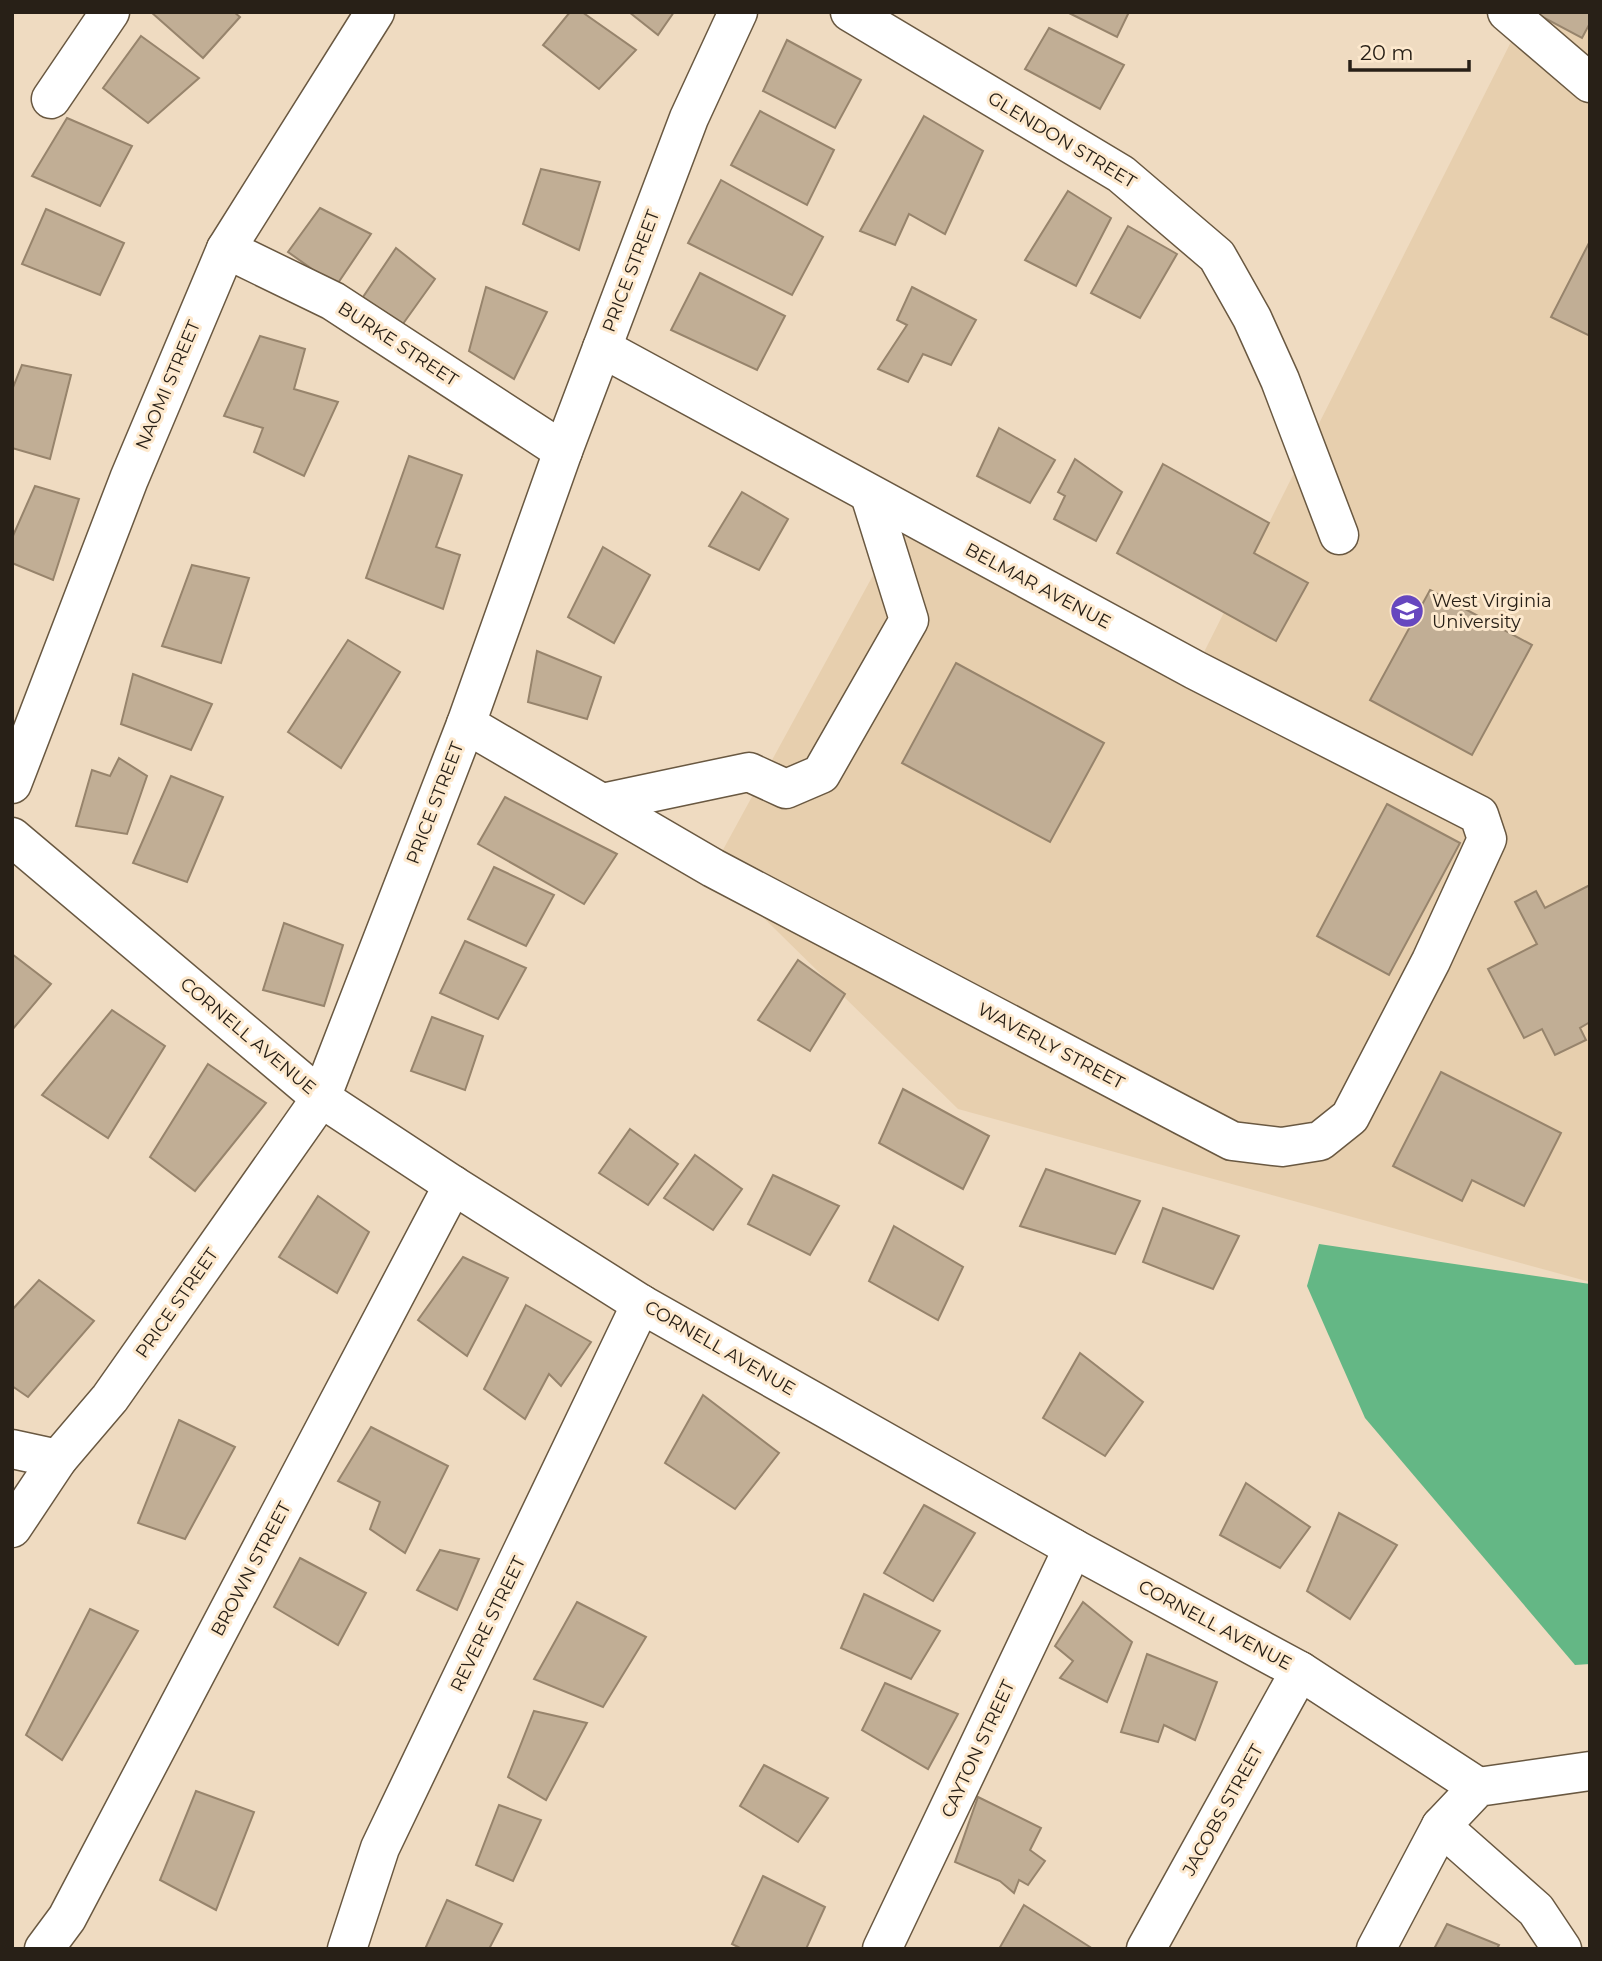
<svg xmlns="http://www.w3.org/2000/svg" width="1602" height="1961" viewBox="0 0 1602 1961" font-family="Montserrat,sans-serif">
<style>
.built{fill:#e7cfae}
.forest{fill:#64b785}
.building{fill:#c1ae95;stroke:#97846c;stroke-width:2}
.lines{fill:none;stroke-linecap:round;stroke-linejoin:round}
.minor-casing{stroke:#695841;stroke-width:41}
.minor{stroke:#fff;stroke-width:38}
.labels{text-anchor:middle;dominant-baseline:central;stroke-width:6;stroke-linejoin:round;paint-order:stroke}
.street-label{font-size:18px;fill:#282017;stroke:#fde9ce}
.poi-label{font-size:18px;fill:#282017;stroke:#fde9ce;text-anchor:start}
</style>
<rect width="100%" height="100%" fill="#efdbc1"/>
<!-- built -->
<path class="built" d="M1526,12H1590V1282L958,1109L713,868L906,515L1195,670Z"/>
<!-- forest -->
<path class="forest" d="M1319,1244L1590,1284V1664L1575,1665L1365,1418L1307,1286Z"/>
<!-- building -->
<g class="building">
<path d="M151,12H234L240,17L203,58Z"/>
<path d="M570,12H582L636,50L599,89L543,45Z"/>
<path d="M629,12H674L658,35Z"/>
<path d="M1067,12H1129L1117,37Z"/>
<path d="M1590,12V23L1582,38L1535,13Z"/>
<path d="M1049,28L1124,65L1100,109L1025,69Z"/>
<path d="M141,36L199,78L148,123L103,88Z"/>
<path d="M787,40L861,80L835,128L763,91Z"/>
<path d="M760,111L834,150L807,205L731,165Z"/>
<path d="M924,116L983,151L945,234L909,214L895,245L860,231Z"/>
<path d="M67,118L132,146L100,206L32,176Z"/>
<path d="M541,169L600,182L579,250L523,224Z"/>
<path d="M721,180L823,237L792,295L688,243Z"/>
<path d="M1068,191L1111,218L1076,286L1025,260Z"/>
<path d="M320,208L371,234L336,286L288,252Z"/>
<path d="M46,209L124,243L100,295L22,264Z"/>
<path d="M1128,226L1177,254L1140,318L1091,293Z"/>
<path d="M1590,241V336L1551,317Z"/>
<path d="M396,248L435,279L400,328L359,303Z"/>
<path d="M700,273L785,316L757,370L671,330Z"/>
<path d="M486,287L547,312L514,379L469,351Z"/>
<path d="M912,287L976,320L951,365L923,354L908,382L878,369L907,325L897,320Z"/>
<path d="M260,336L305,349L294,389L338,402L304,476L254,452L263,428L224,416Z"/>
<path d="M22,365L71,375L50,459L12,448V390Z"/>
<path d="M999,428L1055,460L1030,503L977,476Z"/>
<path d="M409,456L462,475L436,547L460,555L443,609L366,578Z"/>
<path d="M1075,459L1122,492L1096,541L1054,519L1065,496L1058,492Z"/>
<path d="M1163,464L1269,523L1254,553L1308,583L1276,641L1117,553Z"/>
<path d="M35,486L79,499L53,580L12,563V538Z"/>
<path d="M742,492L788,519L759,570L709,546Z"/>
<path d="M603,547L650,575L614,643L568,617Z"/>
<path d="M192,565L249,578L221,663L162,646Z"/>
<path d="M1430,590L1532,645L1472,755L1370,700Z"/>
<path d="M348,640L400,672L341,768L288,732Z"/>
<path d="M537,651L601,677L587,719L528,702Z"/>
<path d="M956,663L1104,743L1050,842L902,763Z"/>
<path d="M133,674L212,704L191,750L121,724Z"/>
<path d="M119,758L147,776L127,834L76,826L92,770L110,776Z"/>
<path d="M171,776L223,797L187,882L133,863Z"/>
<path d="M505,797L617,854L584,904L478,844Z"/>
<path d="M1387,804L1460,843L1389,975L1317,936Z"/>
<path d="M494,867L554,895L526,946L468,919Z"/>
<path d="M1590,885V1022L1580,1028L1586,1040L1555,1055L1542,1029L1524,1038L1488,969L1537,944L1515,902L1536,891L1545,908Z"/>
<path d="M284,923L343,945L324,1006L263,990Z"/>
<path d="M465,941L526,968L498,1019L440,993Z"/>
<path d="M12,954L51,984L12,1030Z"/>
<path d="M798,960L845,994L810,1051L758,1020Z"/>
<path d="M112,1010L165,1046L108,1138L42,1095Z"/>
<path d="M432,1017L483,1036L465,1090L411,1071Z"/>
<path d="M208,1064L266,1103L195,1191L150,1157Z"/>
<path d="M1441,1072L1561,1133L1524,1206L1472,1180L1462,1201L1393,1166Z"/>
<path d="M903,1089L989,1136L963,1189L879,1143Z"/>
<path d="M630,1129L678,1164L648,1205L599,1173Z"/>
<path d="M695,1155L742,1189L713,1230L664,1198Z"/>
<path d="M1046,1169L1140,1201L1115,1254L1020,1226Z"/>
<path d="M773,1175L839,1206L810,1255L748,1224Z"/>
<path d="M318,1196L369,1232L337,1293L279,1257Z"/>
<path d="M1163,1208L1239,1236L1213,1289L1143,1262Z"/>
<path d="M894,1226L963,1267L938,1320L869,1281Z"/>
<path d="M463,1257L508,1278L467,1356L418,1320Z"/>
<path d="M39,1280L94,1321L28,1397L12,1386V1310Z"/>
<path d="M526,1305L591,1342L561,1386L549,1374L525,1419L484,1389Z"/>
<path d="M1080,1353L1143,1402L1105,1456L1043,1418Z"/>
<path d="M703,1395L779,1453L735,1509L665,1463Z"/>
<path d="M179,1420L235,1447L185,1539L138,1523Z"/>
<path d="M371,1427L448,1466L405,1553L370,1529L380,1502L338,1481Z"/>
<path d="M1246,1483L1310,1527L1280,1568L1220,1535Z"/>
<path d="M924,1505L975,1533L933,1601L884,1573Z"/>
<path d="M1339,1513L1397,1545L1350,1619L1307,1591Z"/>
<path d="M440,1550L479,1559L457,1610L417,1590Z"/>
<path d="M300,1558L366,1593L338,1645L274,1607Z"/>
<path d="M864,1594L940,1631L911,1679L841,1648Z"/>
<path d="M577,1602L646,1637L603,1707L534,1679Z"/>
<path d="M1083,1602L1132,1642L1107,1702L1060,1678L1073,1661L1055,1646Z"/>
<path d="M90,1609L138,1631L62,1760L26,1735Z"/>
<path d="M1147,1654L1217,1682L1195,1740L1164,1725L1158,1742L1121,1732Z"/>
<path d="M885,1683L958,1714L928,1769L862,1730Z"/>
<path d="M534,1711L587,1723L546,1800L508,1777Z"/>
<path d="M764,1765L828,1798L798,1842L740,1806Z"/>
<path d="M196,1791L254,1812L216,1910L160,1880Z"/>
<path d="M978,1797L1041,1828L1030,1850L1045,1861L1028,1885L1019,1880L1014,1893L1000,1881L955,1862Z"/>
<path d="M499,1805L541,1820L513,1881L476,1865Z"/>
<path d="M763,1876L825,1907L806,1949H742L732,1944Z"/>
<path d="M447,1900L502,1924L489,1949H425Z"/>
<path d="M1024,1905L1093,1949H999Z"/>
<path d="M1447,1924L1499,1945L1497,1949H1434Z"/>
</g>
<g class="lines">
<!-- minor casing -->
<g class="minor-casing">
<g id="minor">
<path d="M850,12L1121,174L1217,256L1252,318L1280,380L1339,535"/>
<path d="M1507,12L1590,83"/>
<path d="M51,99L110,12"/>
<path d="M226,249L333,301L563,451"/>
<path d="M466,724L713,868L1184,1116L1232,1141L1282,1147L1320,1141L1350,1117L1431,961L1487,839L1479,815L1195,670L602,348"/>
<path d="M12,784L129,479L226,249L375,12"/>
<path d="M602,803L749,772L786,789L821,774L909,620L870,495"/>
<path d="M12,837L321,1098L453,1185L641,1304L1073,1548L1300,1671L1478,1787"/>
<path d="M12,1449L58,1459"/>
<path d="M12,1528L58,1459L110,1398L321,1098L466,724L563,451L689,118L738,12"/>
<path d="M1441,1826L1536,1910L1562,1949"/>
<path d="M44,1949L67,1918L453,1185"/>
<path d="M347,1949L380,1848L641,1304"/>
<path d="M882,1949L1073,1548"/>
<path d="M1146,1949L1300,1671"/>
<path d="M1376,1949L1441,1826L1478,1787L1590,1771"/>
</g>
</g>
<!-- minor -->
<use href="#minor" class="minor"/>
</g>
<!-- icons -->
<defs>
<g id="university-disc" transform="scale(1.75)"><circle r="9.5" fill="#6647bf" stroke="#fde9ce"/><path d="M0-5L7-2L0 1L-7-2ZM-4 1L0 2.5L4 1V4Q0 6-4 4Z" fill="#fff"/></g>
</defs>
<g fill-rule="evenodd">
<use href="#university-disc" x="1407" y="611"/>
</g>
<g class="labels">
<!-- street labels -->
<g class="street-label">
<text transform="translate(1062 140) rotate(31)">GLENDON STREET</text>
<text transform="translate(631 271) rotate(-69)">PRICE STREET</text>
<text transform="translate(398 344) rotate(33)">BURKE STREET</text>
<text transform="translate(168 385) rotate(-67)">NAOMI STREET</text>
<text transform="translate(1038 586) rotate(28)">BELMAR AVENUE</text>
<text transform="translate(435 803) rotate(-69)">PRICE STREET</text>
<text transform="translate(248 1036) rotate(40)">CORNELL AVENUE</text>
<text transform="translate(1051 1046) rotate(28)">WAVERLY STREET</text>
<text transform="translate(177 1303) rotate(-55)">PRICE STREET</text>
<text transform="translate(720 1348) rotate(30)">CORNELL AVENUE</text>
<text transform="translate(251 1569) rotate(-62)">BROWN STREET</text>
<text transform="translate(488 1624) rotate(-64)">REVERE STREET</text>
<text transform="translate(1215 1625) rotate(28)">CORNELL AVENUE</text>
<text transform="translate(978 1749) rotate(-65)">CAYTON STREET</text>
<text transform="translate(1223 1810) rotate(-61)">JACOBS STREET</text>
</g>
<!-- poi labels -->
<g class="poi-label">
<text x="1432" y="601">West Virginia<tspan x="1432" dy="21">University</tspan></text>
</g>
</g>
<!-- border -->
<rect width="1602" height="1961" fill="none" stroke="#282017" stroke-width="28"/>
<!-- scale -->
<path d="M1350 60v10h119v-10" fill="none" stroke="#282017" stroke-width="3.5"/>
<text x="1360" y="60" font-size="21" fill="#282017" stroke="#fde9ce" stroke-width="5" paint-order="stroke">20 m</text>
</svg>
